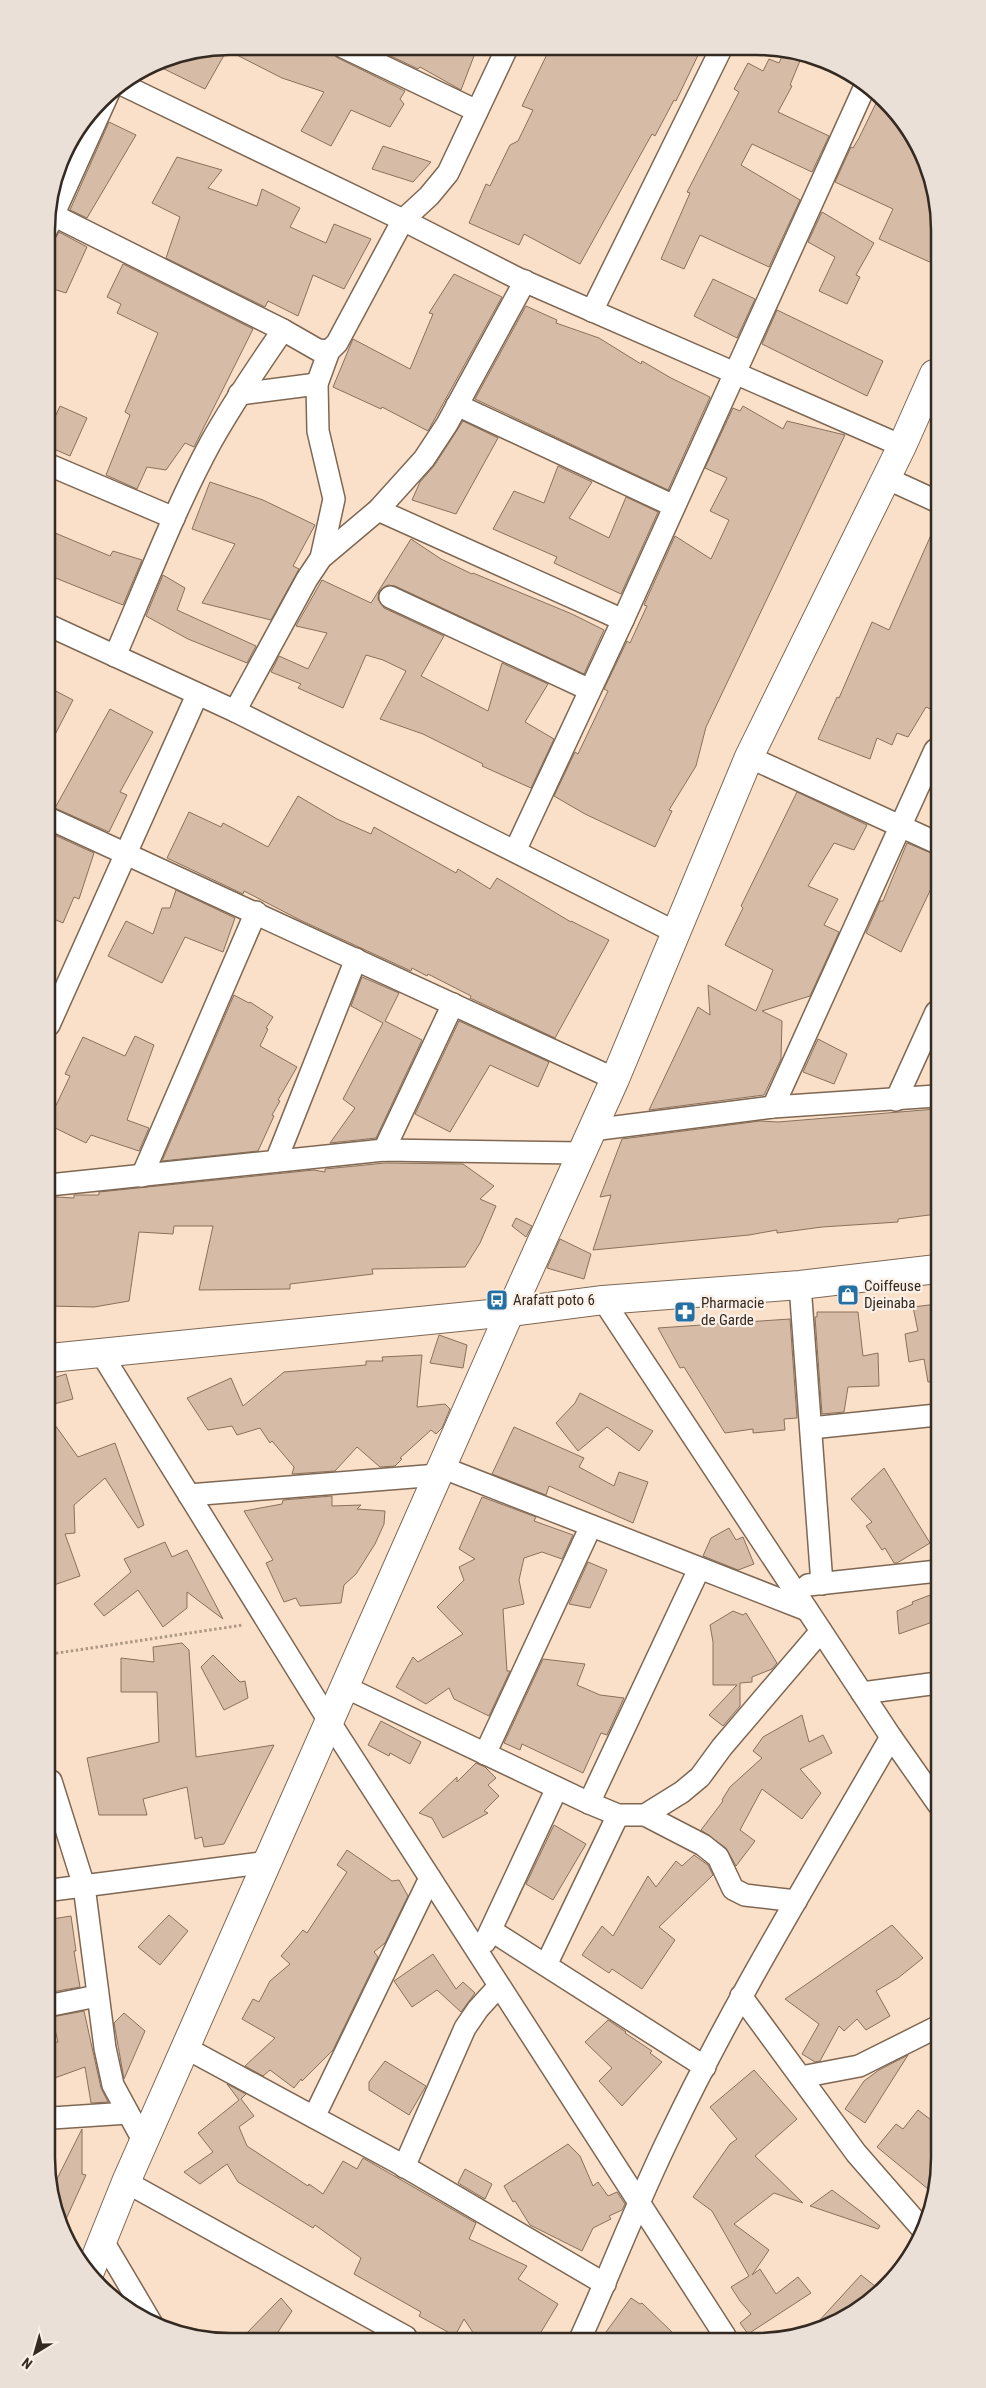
<svg xmlns="http://www.w3.org/2000/svg" width="986" height="2388" viewBox="0 0 986 2388" font-family="'Roboto Condensed',sans-serif">
<style>
.building{fill:#d6bca6;stroke:#89715c}
.lines{fill:none;stroke-linecap:round;stroke-linejoin:round}
.minor-casing{stroke:#7e6753;stroke-width:24}
.tertiary-casing{stroke:#7e6753;stroke-width:30}
.path{stroke:#ac9887;stroke-width:3;stroke-dasharray:2.5 2.5;stroke-linecap:butt}
.minor{stroke:#fff;stroke-width:21}
.tertiary{stroke:#fff;stroke-width:28}
.labels{text-anchor:middle;dominant-baseline:central;stroke-width:4.5;stroke-linejoin:round;paint-order:stroke}
.poi-label{font-size:15px;fill:#342a21;stroke:#fbf0e7;text-anchor:start}
.rim{fill:none;stroke:#342a21;stroke-width:2.5}
</style>
<rect width="100%" height="100%" fill="#fbe0c9"/>
<!-- building -->
<g class="building">
<path d="M230,46L331,47L332,54L338,58L405,91L400,99L404,104L390,127L351,110L331,146L301,131L324,92L282,78L227,50L205,89L154,64L160,60Z"/>
<path d="M372,47H404L477,48L461,90L420,67L418,69Z"/>
<path d="M550,48L701,49L676,101L674,100L655,136L652,134L580,264L524,234L519,245L469,223L486,184L490,186L510,145L518,141L533,110L522,106Z"/>
<path d="M785,50L802,56L790,85L792,86L778,112L829,136L812,172L752,144L741,165L800,200L769,267L700,235L684,269L661,259L690,193L687,192L739,92L734,89L748,63L763,71L769,59L779,63Z"/>
<path d="M880,95L915,138L934,183V264L879,239L893,209L835,182L851,147L853,148L859,138Z"/>
<path d="M109,122L136,135L87,218L70,210Z"/>
<path d="M76,135L59,173L65,149Z"/>
<path d="M383,146L431,162L413,182L372,169Z"/>
<path d="M177,157L222,170L208,188L257,206L262,189L300,208L290,227L326,243L334,224L371,239L344,289L313,275L298,316L268,301L265,307L166,258L180,217L152,203Z"/>
<path d="M822,212L874,243L856,275L860,277L847,304L819,291L835,257L808,242Z"/>
<path d="M59,232L87,247L66,293L47,287V248L49,241L55,239Z"/>
<path d="M123,264L253,329L194,447L185,443L166,470L147,467L137,489L106,475L130,415L125,412L158,333L117,313L121,304L107,297Z"/>
<path d="M454,274L502,297L428,431L382,407L381,409L333,387L353,339L410,369L433,314L429,313Z"/>
<path d="M713,279L755,299L737,338L694,316Z"/>
<path d="M526,306L557,320L556,323L599,338L641,364L642,361L671,378L710,397L668,490L475,399Z"/>
<path d="M777,310L883,361L867,396L762,344Z"/>
<path d="M60,406L87,418L70,456L47,446V435Z"/>
<path d="M743,406L783,429L787,421L845,435L706,727L696,766L669,810L672,811L655,847L585,814L554,796L575,752L578,754L608,691L604,689L627,641L630,643L647,606L644,605L675,536L711,559L729,520L710,511L727,478L705,468L733,408L740,411Z"/>
<path d="M463,421L498,438L456,514L412,500L420,482L434,466Z"/>
<path d="M558,466L592,482L569,518L609,538L626,497L658,512L621,594L554,563L557,557L493,529L514,491L544,503Z"/>
<path d="M210,482L263,500L315,525L293,566L299,569L271,620L202,603L235,544L192,529Z"/>
<path d="M935,526V711L926,707L908,737L897,733L892,745L877,738L870,759L818,739L837,697L839,698L872,622L889,630Z"/>
<path d="M48,530L110,556L113,551L142,560L123,605L48,575Z"/>
<path d="M411,539L441,559L472,574L473,573L572,614L604,630L584,674L395,586L388,585L379,591L378,599L384,608L444,636L421,676L488,711L502,663L548,684L525,722L554,739L531,788L482,766L483,764L423,734L380,719L406,671L383,660L366,655L343,708L298,688L301,684L271,672L279,656L308,669L327,633L296,626L322,580L371,603Z"/>
<path d="M163,575L185,588L177,610L256,646L247,663L188,639L146,616Z"/>
<path d="M48,687L73,700L48,748Z"/>
<path d="M110,709L153,732L120,792L127,795L109,832L55,808Z"/>
<path d="M797,792L867,825L854,850L834,843L808,886L838,899L824,925L839,932L810,996L762,1011L782,1021L781,1059L764,1095L649,1110L698,1007L710,1015L708,985L756,1011L773,970L725,945L743,908L741,906Z"/>
<path d="M298,796L337,819L371,834L374,827L456,873L458,869L490,889L497,878L571,922V921L609,940L555,1038L470,998L471,996L428,974L427,976L412,968L411,971L300,920L244,891L243,894L167,858L189,812L221,827L223,823L268,847Z"/>
<path d="M48,832L94,853L79,899L74,897L63,923L49,917Z"/>
<path d="M907,843L936,855V878L901,952L866,933L880,901H883Z"/>
<path d="M176,890L235,918L223,952L185,937L162,983L108,956L126,921L153,934L162,908H170Z"/>
<path d="M362,977L399,993L385,1021L422,1040L376,1138L330,1143L355,1108L343,1099L383,1023L351,1006Z"/>
<path d="M234,995L249,1003L250,1002L273,1017L266,1028L268,1029L260,1046L297,1067L278,1100L280,1101L272,1115L274,1116L258,1151L162,1161Z"/>
<path d="M459,1021L549,1062L538,1087L490,1065L450,1132L415,1114Z"/>
<path d="M135,1036L154,1045L127,1120L149,1128L139,1151L91,1135L86,1143L49,1125V1120L70,1076L65,1074L83,1037L125,1056Z"/>
<path d="M818,1039L847,1054L834,1084L803,1072Z"/>
<path d="M936,1109L937,1214L898,1219V1222L822,1227L777,1233V1230L749,1235L593,1250L611,1195L600,1197L622,1139L760,1121L778,1122Z"/>
<path d="M385,1163L463,1164L494,1186L480,1199L496,1206L480,1243L465,1267L372,1269L373,1274L290,1284V1289L199,1290L213,1226H174L173,1234L139,1232L129,1301L94,1307L50,1306V1206L56,1197L74,1198V1195H99V1192L314,1170L325,1172V1169Z"/>
<path d="M516,1218L532,1226L526,1237L512,1226Z"/>
<path d="M560,1239L591,1254L584,1279L547,1268Z"/>
<path d="M937,1304V1381L928,1382L924,1359L909,1362L905,1334L918,1331L913,1307Z"/>
<path d="M817,1312H858L863,1356L878,1353L879,1386L848,1387L844,1412L822,1414L815,1317H817Z"/>
<path d="M790,1319L797,1418L784,1419L785,1430L753,1433V1429L725,1433L684,1367L680,1368L658,1328Z"/>
<path d="M439,1335L467,1345L463,1368L430,1363Z"/>
<path d="M422,1355L417,1407L445,1404L450,1409L442,1428L436,1434L431,1430L400,1458L402,1459L395,1466L380,1467L357,1447L335,1471L292,1474L294,1467L272,1441L270,1443L260,1428L237,1435L232,1426L208,1430L187,1398L231,1378L243,1406L284,1372L366,1365V1361H383L382,1357Z"/>
<path d="M66,1374L73,1399L50,1405V1379Z"/>
<path d="M580,1393L653,1431L639,1451L607,1427L578,1451L556,1423L575,1403Z"/>
<path d="M50,1418L78,1457L115,1443L144,1525L138,1528L105,1478L74,1505L75,1533L65,1534L80,1576L51,1586Z"/>
<path d="M514,1427L584,1458L579,1467L614,1486L619,1472L648,1482L633,1523L549,1486L546,1495L492,1474Z"/>
<path d="M884,1468L930,1543L897,1563H894L885,1548L882,1550L866,1526L872,1522L851,1499Z"/>
<path d="M332,1496V1506L361,1505L357,1509L385,1511L384,1524L375,1544L356,1574L344,1585L341,1603L300,1606L296,1598L284,1602L266,1563L273,1560L244,1511L282,1504L283,1500Z"/>
<path d="M482,1497L536,1517L534,1521L573,1535L562,1559L542,1552L524,1558L519,1580L524,1604L503,1609L507,1671H510L489,1716L454,1699L449,1688L426,1704L396,1687L413,1657L418,1662L463,1634L437,1607L464,1580L459,1567L475,1559L459,1549Z"/>
<path d="M729,1528L736,1540L743,1537L754,1564L738,1570L703,1556L711,1538Z"/>
<path d="M165,1542L172,1557L187,1550L223,1619L187,1592V1608L163,1627L138,1590L104,1616L94,1604L131,1572L124,1559Z"/>
<path d="M588,1562L607,1570L590,1608L569,1604Z"/>
<path d="M938,1592V1620L899,1634L897,1611L913,1604L912,1602Z"/>
<path d="M733,1611L743,1615L746,1613L777,1663L772,1669L752,1677V1682L740,1683V1706L723,1726L709,1715L737,1685H713V1642L710,1625Z"/>
<path d="M182,1643L189,1650L196,1757L274,1745L224,1844L204,1847L202,1837L195,1839L187,1787L143,1799L147,1815H99L87,1758L159,1742L157,1692H121V1658L154,1662L153,1647Z"/>
<path d="M213,1655L240,1682L245,1681L248,1698L224,1710L201,1667Z"/>
<path d="M543,1659L585,1664L577,1685L600,1695L624,1698L607,1735L601,1733L583,1773L522,1744L520,1750L504,1743Z"/>
<path d="M802,1715L809,1742L823,1735L832,1753L800,1769L821,1793L802,1819L762,1789L740,1830L755,1841L736,1866L726,1848L701,1830L723,1801L722,1800L730,1787L762,1758L753,1751L763,1737Z"/>
<path d="M381,1721L421,1742L410,1764L390,1753L389,1756L368,1745Z"/>
<path d="M476,1763L485,1767L496,1778L488,1785L499,1796L484,1811L488,1813L443,1838L432,1818L419,1813L457,1777V1782Z"/>
<path d="M554,1825L586,1844L553,1900L526,1884Z"/>
<path d="M347,1850L392,1881L399,1880L408,1896L385,1943L374,1952L378,1957L333,2050L302,2081L301,2079L294,2088L270,2070L263,2076L245,2066L275,2038L242,2019L253,1999L259,2002L270,1981L290,1964L281,1956L303,1930L307,1933L347,1872L337,1865Z"/>
<path d="M694,1855L708,1865L713,1875L659,1927L675,1940L642,1989L612,1969L609,1973L582,1955L602,1926L613,1936L648,1876L656,1887L676,1861L682,1866Z"/>
<path d="M169,1915L188,1931L160,1965L138,1947Z"/>
<path d="M71,1916L76,1951H74L80,1987L52,1992V1919Z"/>
<path d="M892,1925L923,1958L898,1978L876,1991L890,2016L866,2030L857,2019L844,2031L839,2026L820,2061L815,2062L802,2054L819,2024L785,1999Z"/>
<path d="M433,1954L456,1989L463,1982L475,1993L461,2012L437,1990L412,2007L394,1981Z"/>
<path d="M84,2011L101,2088L108,2102L91,2103L85,2067L52,2079V2043L58,2042L52,2017Z"/>
<path d="M124,2013L145,2031L124,2079L114,2023Z"/>
<path d="M608,2020L626,2032L625,2033L652,2051L650,2053L662,2062L622,2106L599,2081L612,2068L585,2042Z"/>
<path d="M908,2055L865,2123L845,2109L864,2081L879,2070Z"/>
<path d="M385,2061L426,2086L409,2115L369,2090V2082Z"/>
<path d="M754,2070L797,2119L755,2156L803,2203L774,2193L734,2224L769,2250L752,2275L760,2269L776,2294L798,2277L811,2293L748,2334L740,2323L751,2314L740,2301L731,2287L749,2276L712,2211L693,2197L730,2144L737,2139L710,2107Z"/>
<path d="M227,2084L246,2094L241,2099L254,2116L239,2127L247,2146L308,2186L309,2184L323,2194L343,2161L357,2169L363,2158L476,2223L469,2239L527,2266L518,2279L558,2304L538,2337H476L464,2319L455,2336L419,2316L421,2312L354,2274L361,2258L315,2225L313,2228L238,2182L227,2164L200,2184L184,2172L213,2152L198,2133L239,2100Z"/>
<path d="M918,2110L939,2126V2170L934,2194L877,2147L896,2124L903,2129Z"/>
<path d="M82,2129V2174L86,2175L62,2228L52,2205V2189Z"/>
<path d="M568,2144L580,2156L593,2186L598,2182L608,2196L617,2192L625,2204L622,2210L609,2216L611,2219L593,2228L582,2251L530,2225L515,2201L513,2202L504,2186Z"/>
<path d="M465,2169L492,2184L485,2199L458,2183Z"/>
<path d="M832,2190L880,2226L878,2229L810,2206Z"/>
<path d="M861,2275L880,2290L858,2311L807,2334Z"/>
<path d="M281,2298L292,2311L274,2338H242Z"/>
<path d="M631,2298L640,2304L642,2303L676,2336H603Z"/>
</g>
<g class="lines">
<!-- minor casing -->
<g class="minor-casing">
<g id="minor">
<path d="M343,47L477,111"/>
<path d="M121,84L403,220L517,278L902,446"/>
<path d="M53,215L283,330L318,350L329,351"/>
<path d="M47,229L109,92"/>
<path d="M592,311L721,49"/>
<path d="M239,394L317,384"/>
<path d="M457,405L674,506"/>
<path d="M47,464L174,518"/>
<path d="M886,478L934,500"/>
<path d="M378,510L623,620"/>
<path d="M321,558L334,499L318,431L317,384L329,351L337,343L403,220L429,196L448,173L507,48"/>
<path d="M390,597L590,690"/>
<path d="M48,625L235,711L677,933"/>
<path d="M115,656C146,585 174,510 211,442C233,403 258,366 283,330"/>
<path d="M235,711L307,579L321,558L378,510L424,459L447,424L525,281"/>
<path d="M749,757L935,842"/>
<path d="M48,818L615,1079"/>
<path d="M515,851L623,620L866,84"/>
<path d="M49,1025L197,695"/>
<path d="M896,1100L936,1012"/>
<path d="M773,1107L935,750"/>
<path d="M592,1130L773,1107L936,1096"/>
<path d="M384,1150L453,1004"/>
<path d="M276,1161L356,959"/>
<path d="M142,1176L256,912"/>
<path d="M49,1185L384,1150L582,1153"/>
<path d="M800,1285L822,1584"/>
<path d="M603,1300L891,1737L938,1804"/>
<path d="M101,1353L329,1721L725,2336"/>
<path d="M811,1428L937,1415"/>
<path d="M441,1467L807,1610"/>
<path d="M189,1495L438,1475"/>
<path d="M808,1585L938,1571"/>
<path d="M345,1687L589,1803L618,1815H645L682,1792L700,1777L722,1747L821,1631"/>
<path d="M862,1693L938,1683"/>
<path d="M485,1754L591,1526"/>
<path d="M51,1781L84,1886L105,2048L113,2085L144,2142"/>
<path d="M589,1803L699,1569"/>
<path d="M645,1815L703,1845L718,1857L733,1889L745,1895L796,1901"/>
<path d="M52,1890L268,1862"/>
<path d="M492,1931L705,2067"/>
<path d="M485,1942L557,1788"/>
<path d="M546,1965L618,1815"/>
<path d="M741,1996L856,2153L924,2231"/>
<path d="M52,2005L97,1996"/>
<path d="M186,2048L395,2161L605,2284"/>
<path d="M801,2077L859,2066L939,2026"/>
<path d="M314,2117L430,1878"/>
<path d="M52,2118L128,2113"/>
<path d="M404,2167L465,2028L478,2009L499,1986"/>
<path d="M126,2182L406,2337"/>
<path d="M103,2241L152,2324"/>
<path d="M581,2337C612,2269 638,2200 671,2133C736,1997 816,1868 891,1737"/>
</g>
</g>
<!-- tertiary casing -->
<g class="tertiary-casing">
<g id="tertiary">
<path d="M50,1358L510,1312L603,1300L800,1285L937,1269"/>
<path d="M89,2274L126,2182L510,1312L615,1079L749,757L902,446L934,374"/>
</g>
</g>
<!-- path -->
<path class="path" d="M51,1654L243,1625"/>
<!-- minor -->
<use href="#minor" class="minor"/>
<!-- tertiary -->
<use href="#tertiary" class="tertiary"/>
</g>
<!-- icons -->
<defs>
<g id="shop-square" transform="scale(1.125)"><rect x="-9" y="-9" width="18" height="18" rx="4" fill="#2470a3" stroke="#fbf0e7"/><path d="M-5-2.5h2.3a2.7 3.5 0 0 1 5.4 0H5L5.5 6h-11ZM-1.5-2.5h3a1.5 2.3 0 0 0-3 0Z" fill="#fff"/></g>
<g id="bus-square" transform="scale(1.125)"><rect x="-9" y="-9" width="18" height="18" rx="4" fill="#2470a3" stroke="#fbf0e7"/><path d="M-5-6H5V4H4V6H2V4H-2V6H-4V4H-5ZM-3.5-4V0h7V-4ZM-3.5 1.2v1.5H-2V1.2ZM2 1.2v1.5H3.5V1.2Z" fill="#fff"/></g>
<g id="pharmacy-square" transform="scale(1.125)"><rect x="-9" y="-9" width="18" height="18" rx="4" fill="#2470a3" stroke="#fbf0e7"/><path d="M-2-6h4v4h4v4h-4v4h-4v-4h-4v-4h4Z" fill="#fff"/></g>
</defs>
<g fill-rule="evenodd">
<use href="#shop-square" x="848" y="1295"/>
<use href="#bus-square" x="497" y="1300"/>
<use href="#pharmacy-square" x="685" y="1312"/>
</g>
<g class="labels">
<!-- poi labels -->
<g class="poi-label">
<text x="864" y="1286">Coiffeuse<tspan x="864" dy="17">Djeinaba</tspan></text>
<text x="513" y="1300">Arafatt poto 6</text>
<text x="701" y="1303">Pharmacie<tspan x="701" dy="17">de Garde</tspan></text>
</g>
</g>
<!-- crop -->
<path d="M0 0H986V2388H0ZM230 55H756A175 175 0 0 1 931 230V2158A175 175 0 0 1 756 2333H230A175 175 0 0 1 55 2158V230A175 175 0 0 1 230 55Z" fill="#ebe0d7" fill-rule="evenodd"/>
<path class="rim" d="M230 55H756A175 175 0 0 1 931 230V2158A175 175 0 0 1 756 2333H230A175 175 0 0 1 55 2158V230A175 175 0 0 1 230 55Z"/>
<!-- north arrow -->
<g transform="translate(35 2353) rotate(217)" stroke="#fbf0e7" stroke-width="4" paint-order="stroke">
<path d="M0-4L9 19L0 12L-9 19Z" fill="#342a21"/>
<text y="-8" font-size="14" font-weight="bold" text-anchor="middle" fill="#342a21">N</text>
</g>
</svg>
